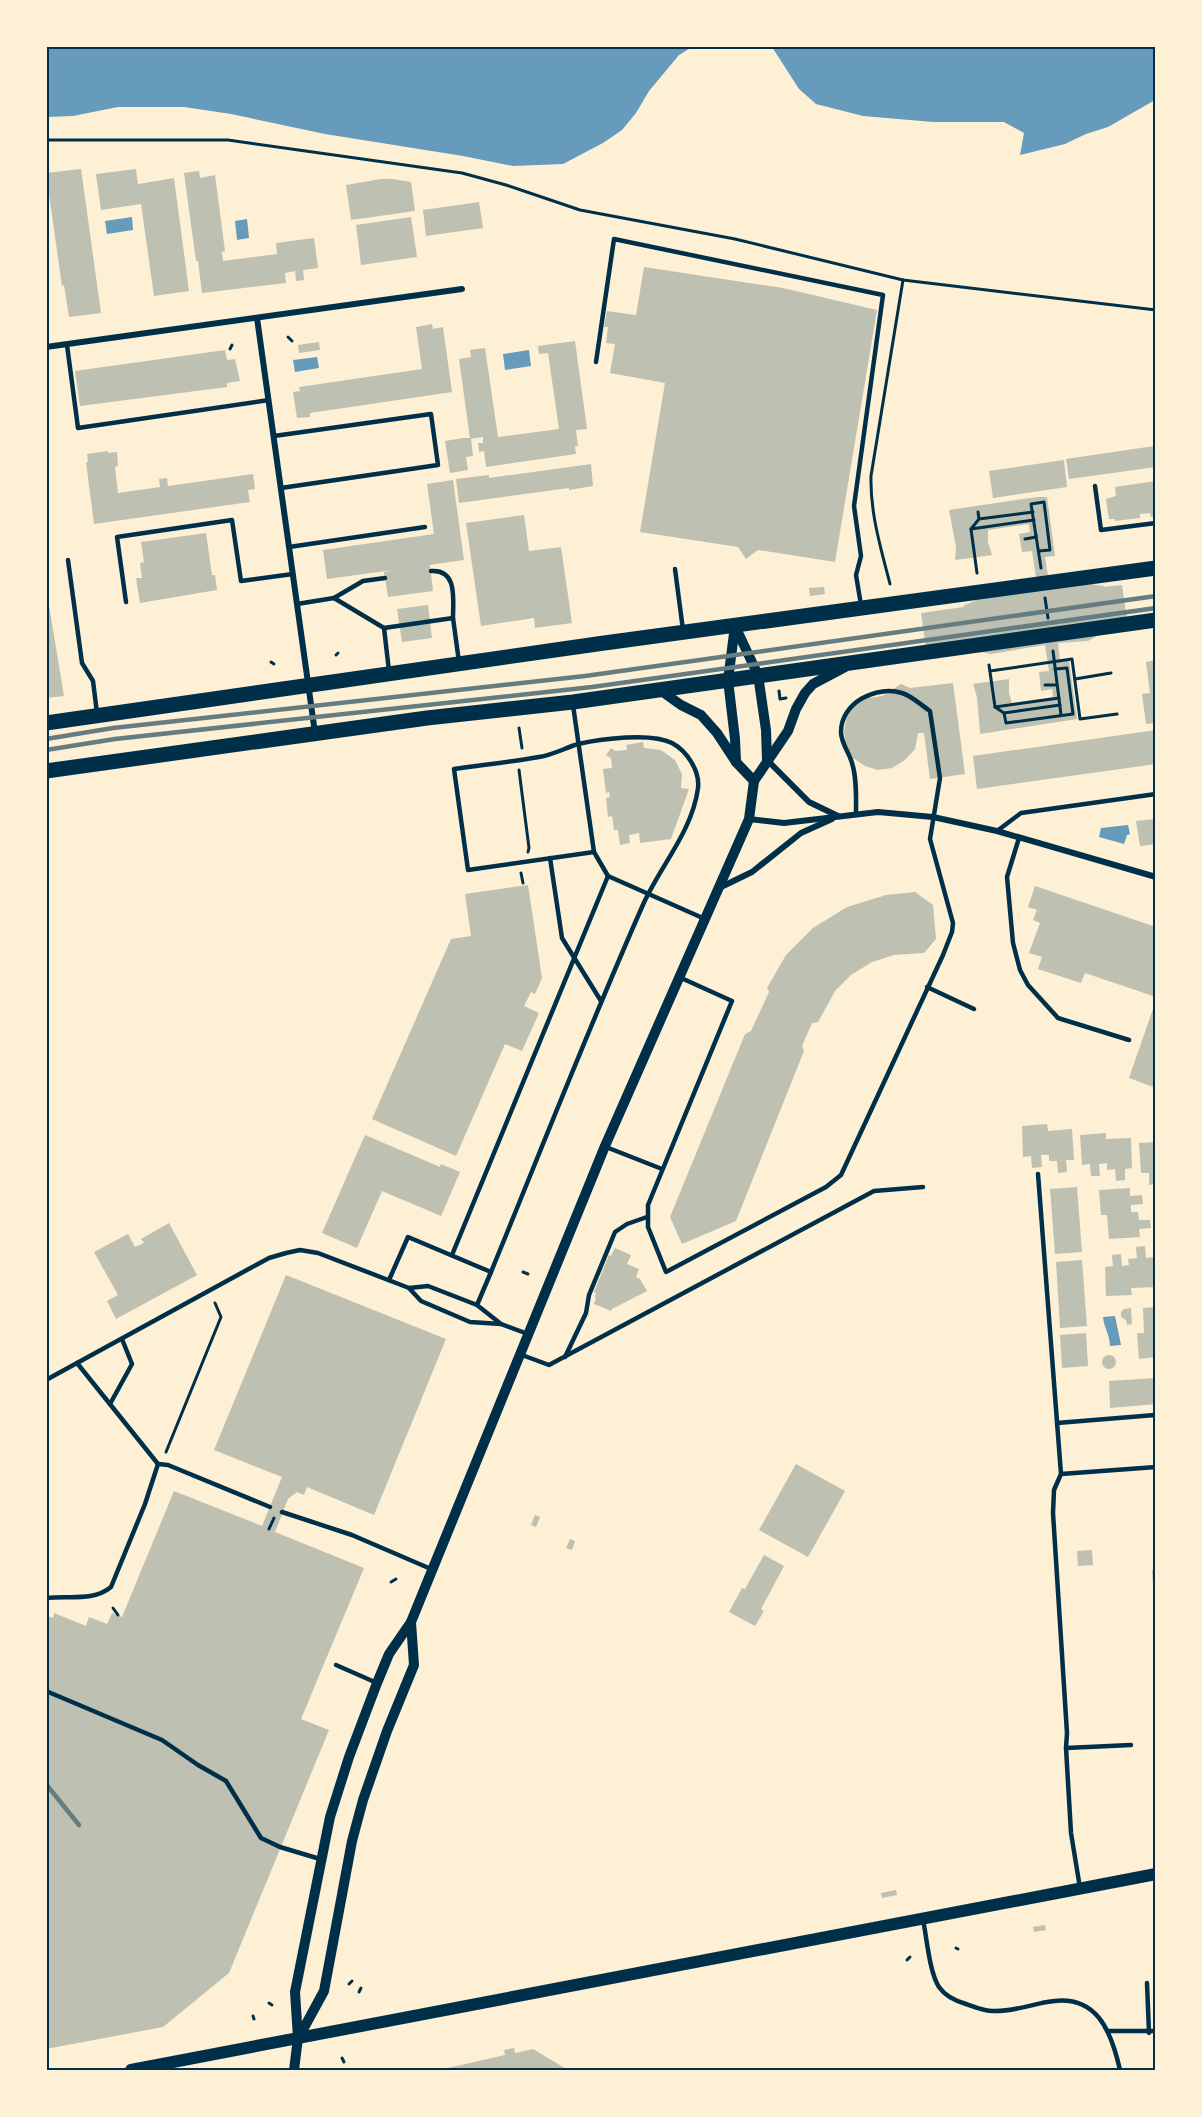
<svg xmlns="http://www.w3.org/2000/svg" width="1202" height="2117" viewBox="0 0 1202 2117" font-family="Literata,serif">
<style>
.water{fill:#669bbc}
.building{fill:#bec0b2}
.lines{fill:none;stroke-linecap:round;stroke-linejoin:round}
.path{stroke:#003049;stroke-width:3}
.service{stroke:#003049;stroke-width:4.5}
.minor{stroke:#003049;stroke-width:6}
.tertiary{stroke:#003049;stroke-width:10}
.secondary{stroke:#003049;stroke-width:12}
.primary{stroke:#003049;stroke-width:15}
.rail{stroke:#657d81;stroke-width:4.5}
.neatline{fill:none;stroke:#003049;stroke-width:2}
</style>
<rect width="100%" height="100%" fill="#fdf0d5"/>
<!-- water -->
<g class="water">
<path d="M46,47L47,46L692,47L679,55L649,91L636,113L622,130L603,143L563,164L513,166L463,156L325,134L231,114L184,107H118L73,116L47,117Z"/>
<path d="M772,47H1155V100L1108,127L1086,134L1065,144L1020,155L1024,133L1004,122H933L863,116L816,104L799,89Z"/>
<path d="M132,217L133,230L107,234L105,221Z"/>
<path d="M247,219L249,238L237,240L235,221Z"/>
<path d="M529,350L531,366L505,370L503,354Z"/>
<path d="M317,357L319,368L295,372L293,360Z"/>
<path d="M1128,825L1130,834L1127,835L1124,844L1099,837L1101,828Z"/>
<path d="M1115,1316L1121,1345L1110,1346C1110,1335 1104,1328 1103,1317Z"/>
</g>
<!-- building -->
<g class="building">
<path d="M81,169L101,313L69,317L64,285L62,286L46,173Z"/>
<path d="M136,169L138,184L174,178L189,291L154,296L141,204L101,210L96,174Z"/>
<path d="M199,171L200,178L215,175L225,251L222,252L223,261L277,254L276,243L314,238L318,268L303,270L304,280L296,281L295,271L285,273L286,283L202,293L198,261H196L184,173Z"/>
<path d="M381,179H393L411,182L415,211L351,220L346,185Z"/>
<path d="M479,202L483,228L426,236L423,210Z"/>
<path d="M411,217L417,257L361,265L356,225Z"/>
<path d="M644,267L783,288L877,310L835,562L758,550L746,559L738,547L640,532L665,383L610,373L615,344L606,343L608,327H604L607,311L636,315Z"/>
<path d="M432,324L433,329L443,327L452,392L310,413V417L297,418L293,392L300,391L299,387L422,369L416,327Z"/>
<path d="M575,341L587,429L576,430L578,446H575L576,454L486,467L484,451L479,452L478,443H483V437L470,439L459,359L471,357L470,350L485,348L498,437L559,429L548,353L539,354L538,346Z"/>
<path d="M319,342L320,350L299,353L298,345Z"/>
<path d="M225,350L227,360L235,359L240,381L227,383V387L80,406L75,371Z"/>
<path d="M463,438H471L473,456L466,457L468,470L450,473L445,441Z"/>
<path d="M1154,446L1156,467L1069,479L1066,459Z"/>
<path d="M108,451V453L117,452L118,466L115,467L118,493L160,487L159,479L167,478L168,486L253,474L255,489L248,490L250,502L94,524L86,462H88L87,454Z"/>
<path d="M1064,460L1067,487L993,498L989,471Z"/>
<path d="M591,464L593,486L569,490V488L459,503L456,479L489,475V478Z"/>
<path d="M453,480L464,560L430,565L433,591L388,597L384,572L393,570L327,579L323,550L434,534L427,484Z"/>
<path d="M1156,481V516L1151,517L1150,513L1140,514V518L1115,521V519H1109L1106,499L1116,496L1115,487Z"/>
<path d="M1037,497H1047L1055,556L1045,557L1050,589L1080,583L1105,586L1102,587L1122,585L1128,627L1099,635L1088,641L1058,643L1060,661L1069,660L1077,719L980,734L977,697L973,684L1009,679V693L1012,703L1053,697L1052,689L1041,691L1039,672L1049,671L1045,645L991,654L982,652L927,655L921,613L964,607L963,606L983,597L1038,590L1032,551L1022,552L1019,534L1030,532L1029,524L988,530V542L992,555L955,560L956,547L949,510Z"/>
<path d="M524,515L529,551L561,547L572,623L535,628L534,618L481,626L466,523Z"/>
<path d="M206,533L212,575H215L217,590L140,603L136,578H142L140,563L144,562L141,542Z"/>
<path d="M46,587L64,696L46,698Z"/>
<path d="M824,587L825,594L810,596L809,588Z"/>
<path d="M428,605L432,638L402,642L397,609Z"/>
<path d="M1156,660V723L1146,724L1142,694L1150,693L1146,662Z"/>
<path d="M953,683L965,774L930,779L924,733H918L915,749L905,760L892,768L878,770L865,766L853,758L846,745L844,731L847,716L856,705L868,698L882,696L901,684L910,688Z"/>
<path d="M1156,730V764L977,789L973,756Z"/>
<path d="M643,742L644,748L661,750L675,760L682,774L681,788L689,789L671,839L640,843L639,833L629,835L630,843L620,845L618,830H614L612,816L608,817L606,798L610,797L609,792L606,793L603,769L612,768L611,758L606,755L611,748L616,751L627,750L626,745Z"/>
<path d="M1156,819V844L1140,846L1136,821Z"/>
<path d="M528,885L542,978L535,994L531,992L524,1006L539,1013L522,1051L505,1044L456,1156L372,1119L451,939L471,936L465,894Z"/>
<path d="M1035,886L1156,927V997L1085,973L1081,983L1038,969L1042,957L1029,953L1040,923L1033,920L1037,910L1028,907Z"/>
<path d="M915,892L933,905L936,939L924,953L894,955L872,962L851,975L835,991L818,1022L812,1023L802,1046L804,1051L736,1221L682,1244L670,1217L745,1034L751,1031L769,992L767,988L786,955L813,928L847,907L886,895Z"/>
<path d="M1155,1003H1156V1088L1129,1078Z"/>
<path d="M1047,1124L1048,1131L1072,1129L1074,1160H1066L1067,1172L1058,1173L1057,1161H1049V1155H1041L1042,1167L1032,1168L1031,1156L1023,1157L1022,1126Z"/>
<path d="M1106,1133V1139L1131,1138L1132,1168L1125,1169V1180L1116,1181L1115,1169L1107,1170V1163L1099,1164L1100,1176H1091L1090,1164L1082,1165L1080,1135Z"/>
<path d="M365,1135L440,1167L441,1164L460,1172L441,1216L382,1191L357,1248L322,1233Z"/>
<path d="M1156,1142V1184L1149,1185V1173H1141L1139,1143Z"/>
<path d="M1077,1187L1082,1252L1055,1254L1050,1189Z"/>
<path d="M1130,1188V1196L1142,1195L1143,1204L1131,1205V1212H1138L1139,1220H1150L1151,1228L1139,1229L1140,1237L1109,1239L1107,1215H1101L1099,1190Z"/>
<path d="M169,1223L197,1275L116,1319L107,1301L118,1295L94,1252L128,1234L135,1247L144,1243L141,1239Z"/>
<path d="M1145,1246L1146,1258L1154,1257L1156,1287L1131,1288L1132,1295L1106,1296L1105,1267L1113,1266L1112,1255L1121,1254L1122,1266L1129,1265L1128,1259L1137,1258L1136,1247Z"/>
<path d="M615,1248L631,1255L627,1264L639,1269L636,1277L640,1279L647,1291L612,1309L611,1311L594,1304L596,1298L595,1297L596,1293L594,1292L609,1255L611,1256Z"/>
<path d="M1082,1260L1087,1326L1060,1328L1056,1262Z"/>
<path d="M286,1275L446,1339L374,1515L307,1487L304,1495L297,1492L288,1499L275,1532L364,1568L301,1719L329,1730L229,1973L163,2027L46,2049V1618L47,1616L53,1618L54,1613L86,1626L89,1617L107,1624L112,1613L122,1617L174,1491L262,1526L282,1477L214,1450Z"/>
<path d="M1156,1307V1357L1139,1359L1137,1333H1144L1143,1308Z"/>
<path d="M1131,1308L1132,1324L1127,1325L1126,1320L1121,1317V1312L1124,1309Z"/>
<path d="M1086,1333L1088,1366L1062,1368L1060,1335Z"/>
<circle cx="1109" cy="1362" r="7"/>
<path d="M1156,1378V1404L1110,1408L1109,1381Z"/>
<path d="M796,1464L845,1491L808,1557L759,1530Z"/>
<path d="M535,1515L540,1517L536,1527L531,1525Z"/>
<path d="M570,1539L575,1541L572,1550L566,1548Z"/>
<path d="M1092,1550L1093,1565L1078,1566L1077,1551Z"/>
<path d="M764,1555L784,1566L761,1609L764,1611L755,1626L729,1612L742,1588L745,1589Z"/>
<path d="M1156,1569V1603H1154L1152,1570Z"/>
<path d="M896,1890L897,1895L882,1898L881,1893Z"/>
<path d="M1045,1925L1046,1930L1034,1932L1033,1927Z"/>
<path d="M514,2048L515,2053L533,2049L568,2070H439L505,2055L504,2050Z"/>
</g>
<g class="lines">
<!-- path -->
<g class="path">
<path d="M46,140H228L462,173L506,185L580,210L735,239L903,280L1156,310"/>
<path d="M288,337L292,341"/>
<path d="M230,349L232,345"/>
<path d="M978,512L979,519"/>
<path d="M971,529L1034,520"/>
<path d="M1025,539L1036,537V535"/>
<path d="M1039,551L1050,550L1044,502L1031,504L1041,568"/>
<path d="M977,573L971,529L979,519L1033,512"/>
<path d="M890,584C881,549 870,513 871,476L903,280"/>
<path d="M1045,598L1048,618"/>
<path d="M1053,651L1061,715"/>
<path d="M336,655L338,653"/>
<path d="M271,662L274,664"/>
<path d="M989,665L995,707L1004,713L1006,723L1073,714L1067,668L1055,669"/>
<path d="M990,671L1072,659L1080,719L1117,714"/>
<path d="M1075,679L1111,673"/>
<path d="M1045,685H1057"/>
<path d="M779,691L780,699L786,698"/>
<path d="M995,707L1059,698"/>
<path d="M1004,713L1060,705"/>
<path d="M519,728L522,748"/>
<path d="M519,770L529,848L528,852"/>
<path d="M521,873L523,883"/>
<path d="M523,1272L528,1274"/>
<path d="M166,1452L221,1317L215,1303"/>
<path d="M269,1529L274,1518"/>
<path d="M391,1582L396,1579"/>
<path d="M113,1608L118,1615"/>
<path d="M956,1948L958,1949"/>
<path d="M907,1960L910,1957"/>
<path d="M349,1984L352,1981"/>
<path d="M359,1992L361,1988"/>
<path d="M269,2003L272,2005"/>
<path d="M253,2016L254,2019"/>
<path d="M342,2058L344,2062"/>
</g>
<!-- service -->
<g class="service">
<path d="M67,345L78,428L269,400"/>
<path d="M596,362L614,239L883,295L854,506L861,556L856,575L861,605"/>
<path d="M274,436L431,414L438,465L281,488"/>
<path d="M1095,486L1101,530L1156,523"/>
<path d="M289,547L425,527"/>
<path d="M68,560L82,663L93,681L97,713"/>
<path d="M675,569L683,630"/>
<path d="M431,571C458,569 453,600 453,618"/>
<path d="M334,598L363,581L385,578"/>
<path d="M126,602L117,537L232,520L241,581L293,574"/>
<path d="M297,604L334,598L384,628"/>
<path d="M389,671L384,628L453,618L459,662"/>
<path d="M573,705L594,852L608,876L705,919"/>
<path d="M997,831L1021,813L1156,794"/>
<path d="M1019,838L1007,877L1013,943L1020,970L1028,985L1058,1018L1129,1040"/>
<path d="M550,858L562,938L601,1001"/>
<path d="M679,977L732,1001L648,1205V1227L666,1272L826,1187L841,1175L943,955L952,932L953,923L930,839L940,778L930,711C921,705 912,696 902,693C876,685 840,703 841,733C842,745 849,752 852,763C857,779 856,798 856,814"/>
<path d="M927,987L974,1009"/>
<path d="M606,1147L662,1169"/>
<path d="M1038,1174L1061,1474L1054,1490L1053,1513L1067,1733L1066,1748L1071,1833L1080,1888"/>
<path d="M452,1255L608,876"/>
<path d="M491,1272C541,1150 589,1027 642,907C659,867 692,833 698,788C700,771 687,751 672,743C651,732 601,739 578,744C565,748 553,755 539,757C511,762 482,765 454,769L468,870L594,852"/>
<path d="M389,1280L408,1237L491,1272L477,1305"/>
<path d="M409,1288L428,1286L477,1305L501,1324L528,1334"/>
<path d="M522,1355L549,1365L874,1191L923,1187"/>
<path d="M565,1357L586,1313L589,1295L615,1232L627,1224L647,1217"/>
<path d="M77,1363L158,1464"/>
<path d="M46,1380L245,1271L269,1258L286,1253L300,1250L318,1253L409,1288L421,1301L470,1322L501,1324"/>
<path d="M110,1404L132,1364L122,1339"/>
<path d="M1057,1423L1155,1415L1156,1422"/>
<path d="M1061,1474L1156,1467"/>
<path d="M282,1512L352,1535L431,1569"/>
<path d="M46,1598C68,1595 93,1602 111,1587L145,1504L158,1464L168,1465L270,1507"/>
<path d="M336,1665L377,1683"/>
<path d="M46,1691L162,1740L198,1765L226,1781L261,1838L280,1847L320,1859"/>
<path d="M1066,1748L1131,1745"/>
<path d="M923,1920C927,1938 929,1971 939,1987C945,1996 956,2001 966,2004C975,2007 983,2011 993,2011C1011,2012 1030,2005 1047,2002C1096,1992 1111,2030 1120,2070"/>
<path d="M1147,1983L1149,2033"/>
<path d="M1109,2031H1156"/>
</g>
<!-- minor -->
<g class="minor">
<path d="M257,318L315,733"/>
<path d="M46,347L462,289"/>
<path d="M767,760L809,802L838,816"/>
<path d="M749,819L784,823L878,812L933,817L997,831L1156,877"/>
<path d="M719,888L752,872L801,833L832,819"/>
</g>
<!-- tertiary -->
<g class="tertiary">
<path d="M735,626L758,675L766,730L767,760"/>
<path d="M735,626L728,680L735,739L736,762"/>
<path d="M660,690L681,705L701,715L717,733L736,762L754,781"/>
<path d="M299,2037L324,1991L352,1841L363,1800L387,1731L414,1665L411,1622"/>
<path d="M294,2070L298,2038L295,1992L330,1817L349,1757L377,1683L389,1654L411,1622L605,1146L749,819L754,781L788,731L796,709L805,693L813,684L845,667"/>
</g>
<!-- secondary -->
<path class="secondary" d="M131,2070L1156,1874"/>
<!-- primary -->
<g class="primary">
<path d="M46,723L597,644L1156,568"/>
<path d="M46,771L427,718L573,702L1156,620"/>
</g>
<!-- rail -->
<g class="rail">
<path d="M46,739L113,728L585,676L1156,596"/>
<path d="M46,750L115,739L592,687L1156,608"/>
<path d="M46,1784L79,1825"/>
</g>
</g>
<!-- border -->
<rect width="1202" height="2117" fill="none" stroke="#fdf0d5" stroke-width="96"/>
<rect x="48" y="48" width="1106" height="2021" class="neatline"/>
</svg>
